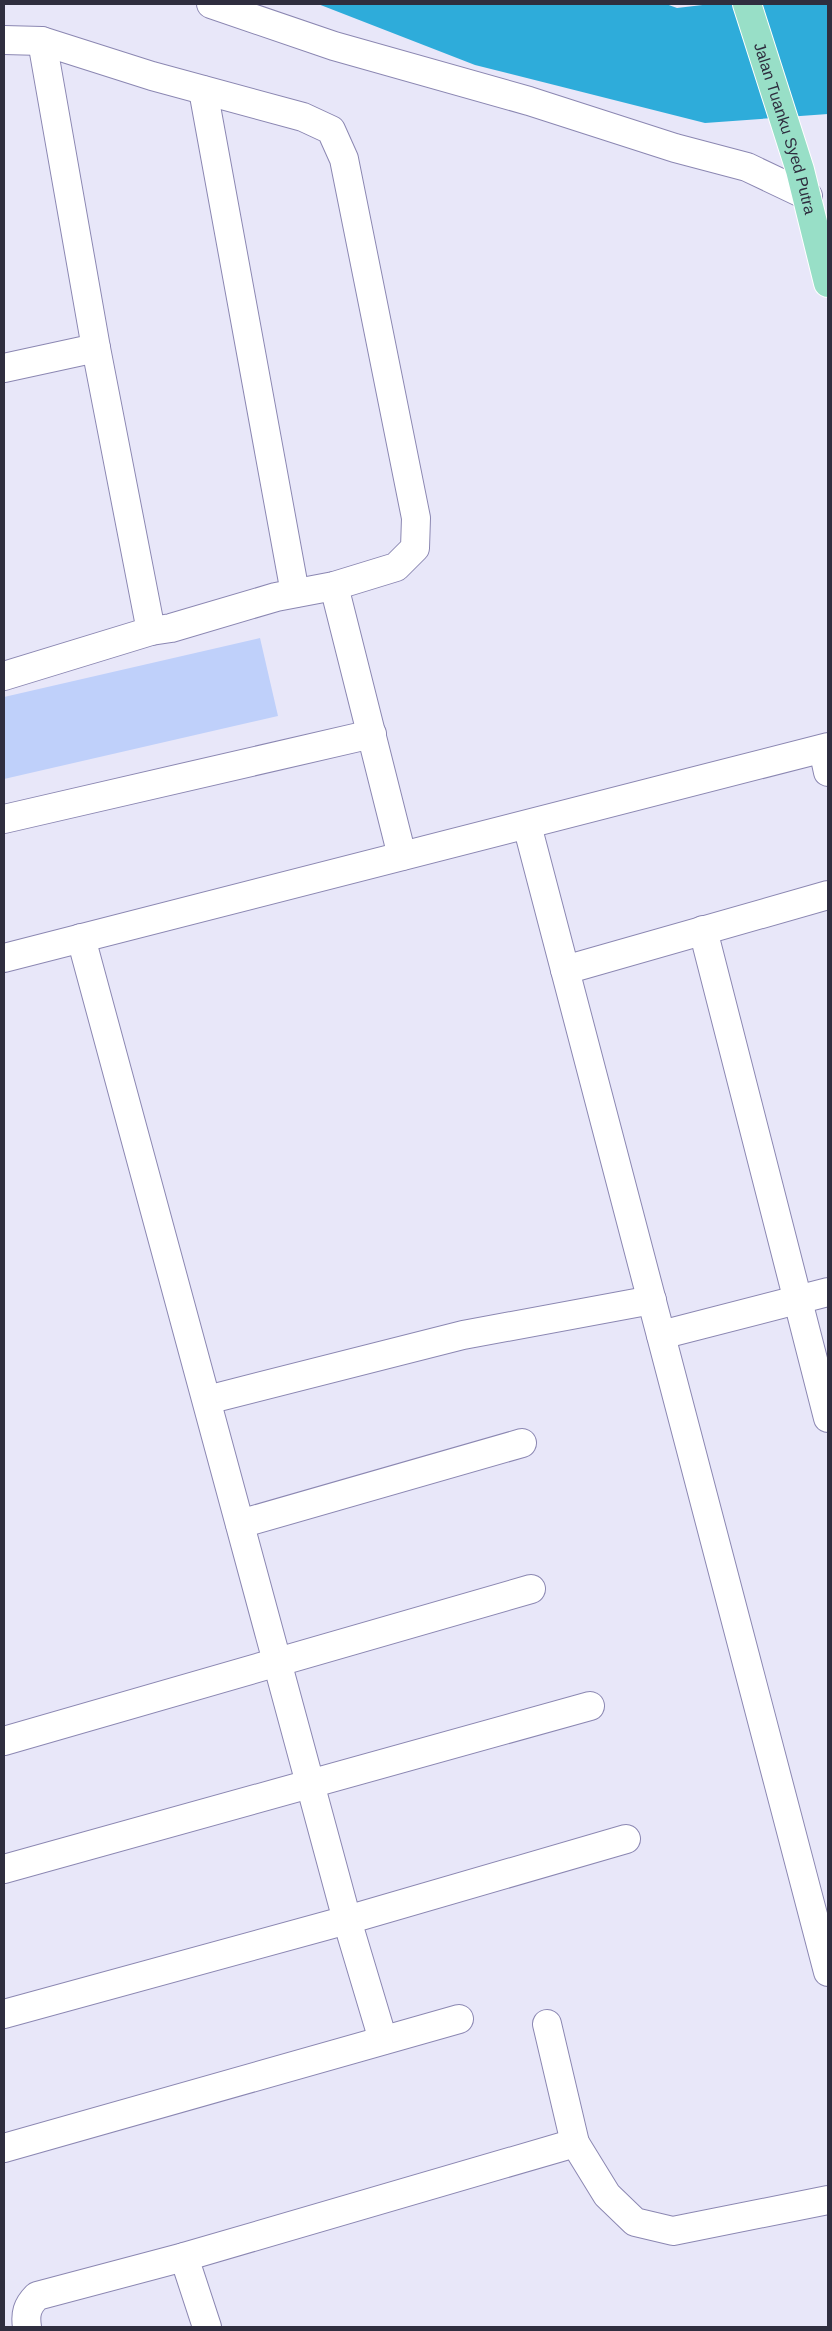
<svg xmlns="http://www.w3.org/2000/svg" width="832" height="2331" viewBox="0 0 832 2331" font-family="Arial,sans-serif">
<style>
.water{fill:#2eacda}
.building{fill:#bfd0fa}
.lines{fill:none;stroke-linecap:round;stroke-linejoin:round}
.minor-casing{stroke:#8b87b2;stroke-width:30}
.major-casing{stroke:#fff;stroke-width:30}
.minor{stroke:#fff;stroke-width:28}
.major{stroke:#98dfc7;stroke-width:28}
.labels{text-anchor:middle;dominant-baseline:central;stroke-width:4;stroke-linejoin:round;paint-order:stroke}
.street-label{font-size:16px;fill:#2f2e3f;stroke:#e8e7f9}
</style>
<rect width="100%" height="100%" fill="#e8e7f9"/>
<!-- water -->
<path class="water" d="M318,4H666L677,8L711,4H828V114L705,123L475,65Z"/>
<!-- building -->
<path class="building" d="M260,638L278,716L4,779V697Z"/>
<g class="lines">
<!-- minor casing -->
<g class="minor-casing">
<g id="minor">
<path d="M211,4L334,46L529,101L675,148L747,167L808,196"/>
<path d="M4,40L42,41L152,76L303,117L331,130L344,159L416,518L415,548L396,567L334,586L276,597L171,628L151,631L4,676"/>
<path d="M42,41L96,348L151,631"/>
<path d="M203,90L295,593"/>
<path d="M4,368L96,348"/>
<path d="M334,586L402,856"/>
<path d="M823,749L828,772"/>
<path d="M4,819L372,734"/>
<path d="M527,825L828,1972"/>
<path d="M703,930L828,1418"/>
<path d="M81,938L347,1920L383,2040"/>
<path d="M4,958L828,747"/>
<path d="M565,970L828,895"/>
<path d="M661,1335L828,1292"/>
<path d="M207,1400L463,1335L652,1300"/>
<path d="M240,1524L522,1443"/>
<path d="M4,1741L531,1589"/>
<path d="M4,1869L590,1706"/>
<path d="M4,2014L347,1920L626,1839"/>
<path d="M547,2024L575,2143"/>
<path d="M4,2148L459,2019"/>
<path d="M184,2257L207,2327"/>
<path d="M27,2327C25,2314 27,2306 37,2296L184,2257L575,2143L607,2195L635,2222L673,2231L828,2200"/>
</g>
</g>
<!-- major casing -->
<g class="major-casing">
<g id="major">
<path id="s1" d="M747,4L800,170L828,283"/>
</g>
</g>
<!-- minor -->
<use href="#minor" class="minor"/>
<!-- major -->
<use href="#major" class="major"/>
</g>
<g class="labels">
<!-- street labels -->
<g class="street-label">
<text stroke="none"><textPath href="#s1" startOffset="130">Jalan Tuanku Syed Putra</textPath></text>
</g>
</g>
<!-- border -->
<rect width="832" height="2331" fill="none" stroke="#2f2e3f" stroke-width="10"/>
</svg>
